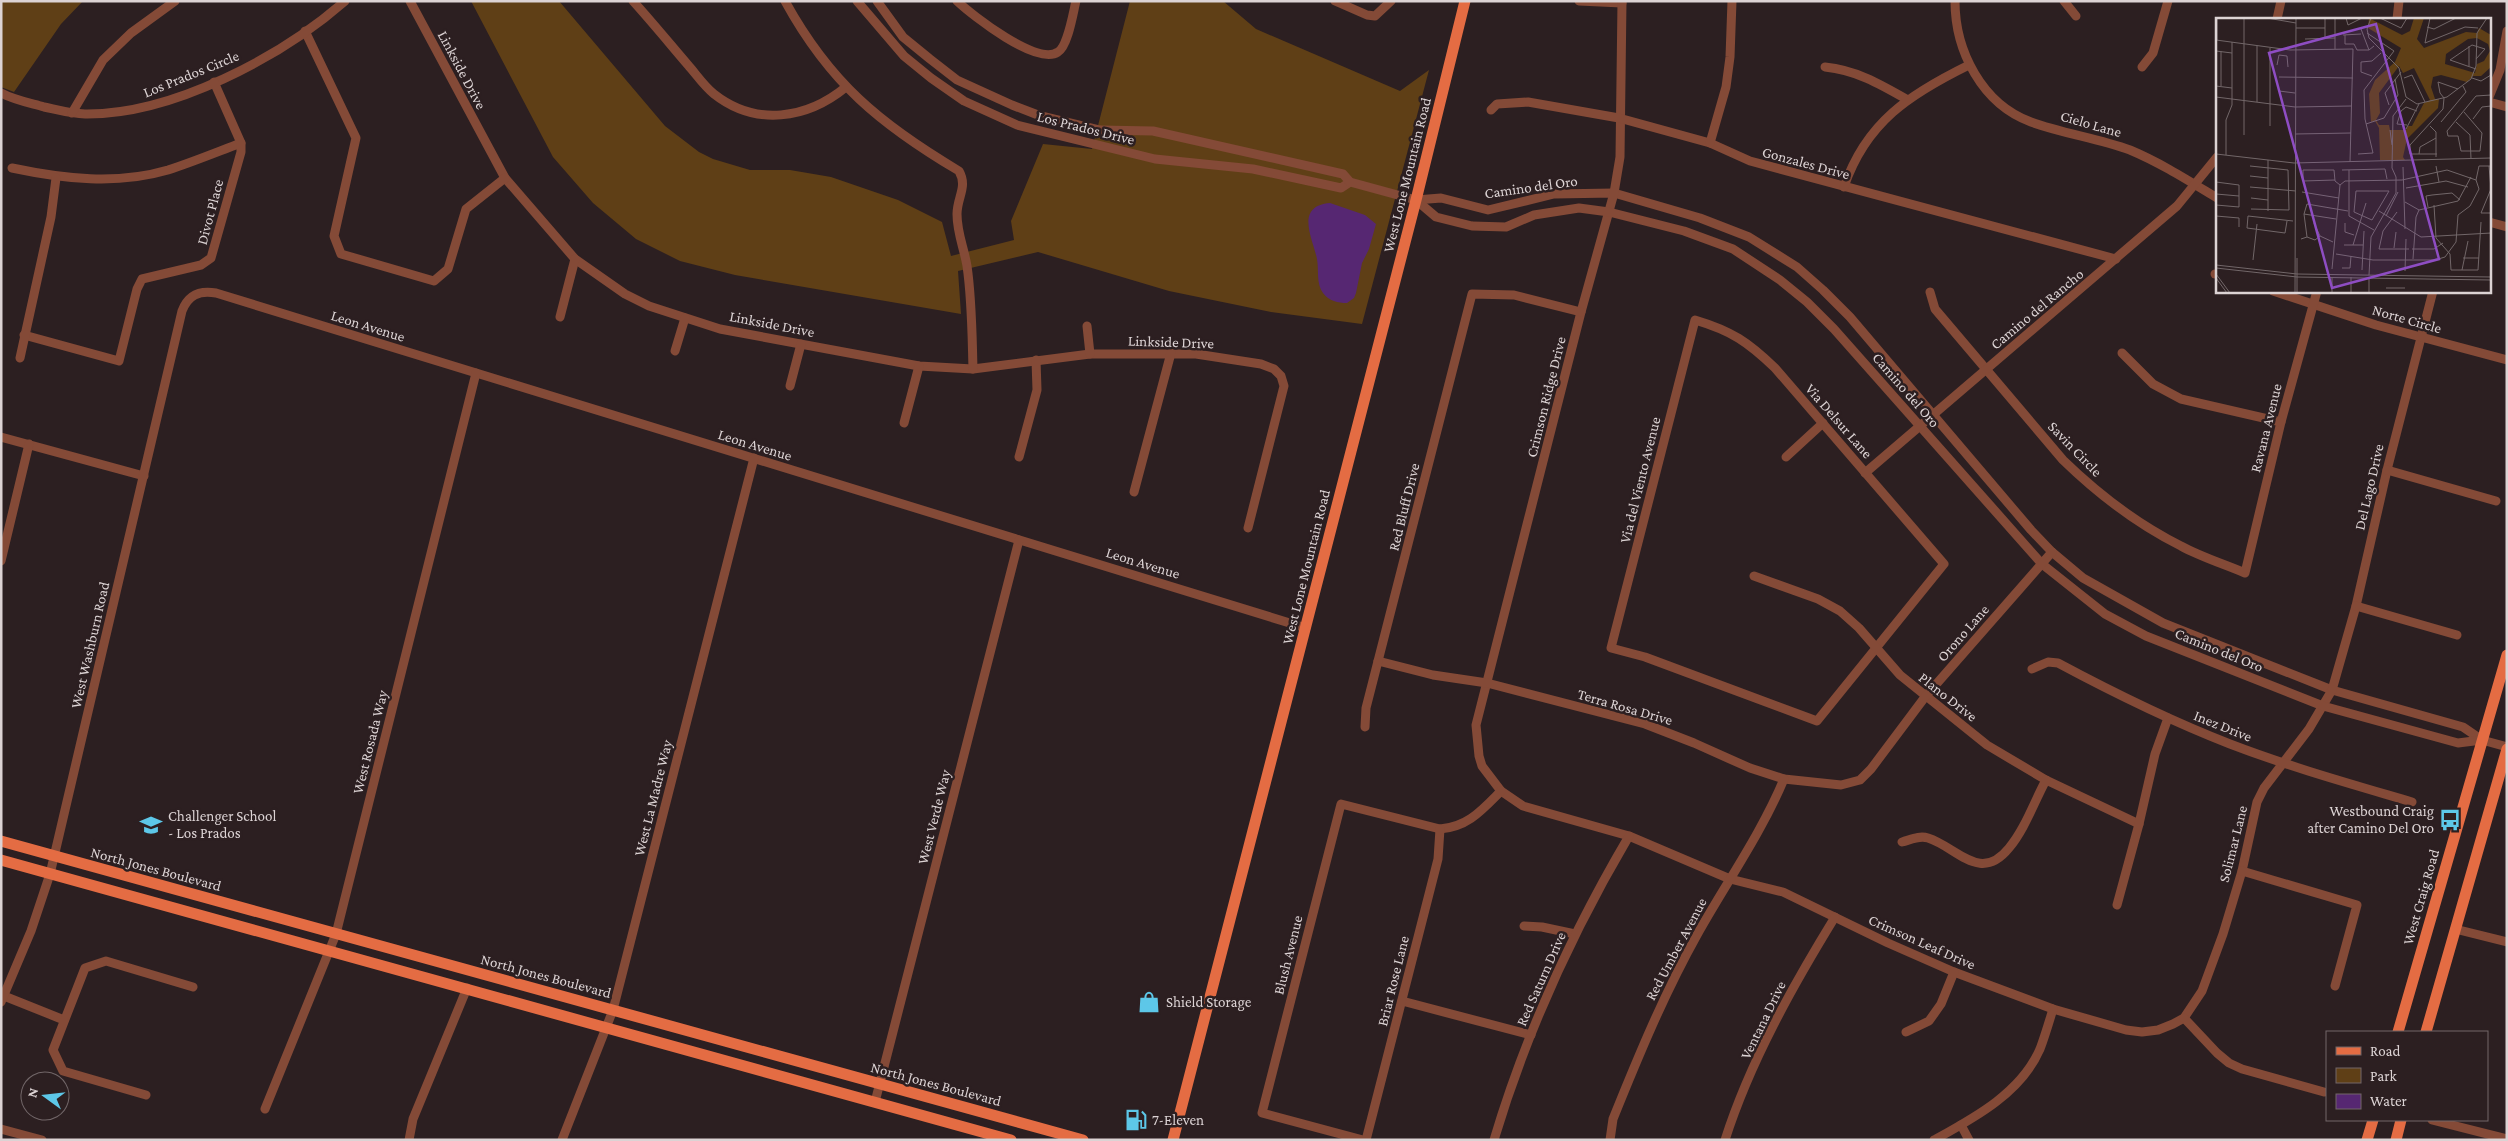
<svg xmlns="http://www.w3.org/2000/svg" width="2508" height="1141" viewBox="0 0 2508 1141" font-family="'Crimson Pro',serif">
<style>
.green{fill:#5f3f16}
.water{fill:#562772}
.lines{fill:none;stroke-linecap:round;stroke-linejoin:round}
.minor{stroke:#844a37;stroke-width:9}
.major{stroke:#e46c43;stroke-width:11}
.labels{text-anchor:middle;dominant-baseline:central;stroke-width:5;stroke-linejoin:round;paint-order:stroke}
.street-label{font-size:15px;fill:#dcd3d4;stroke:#2c1f21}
.poi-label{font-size:15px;fill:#dcd3d4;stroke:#2c1f21;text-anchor:start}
.inset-road{fill:none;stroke:#726769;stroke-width:1}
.view{fill:#8e4dc3;fill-opacity:0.15;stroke:#8e4dc3;stroke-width:2.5}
.inset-edge{fill:none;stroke:#dcd3d4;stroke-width:2.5}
</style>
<rect width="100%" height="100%" fill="#2c1f21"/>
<!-- green -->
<g class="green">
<path d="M1,1H83L61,24L14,92L1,87Z"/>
<path d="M471,1H559L665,126L699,152L713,159L750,170H790L831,177L898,200L942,222L951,256L1014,240L1011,221L1043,144L1092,149L1130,1H1223L1256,29L1400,91L1429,70L1362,324L1271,312L1169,291L1038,252L958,271L961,314L735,275L680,261L636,239L593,203L553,157Z"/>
</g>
<!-- water -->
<path class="water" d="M1330,203L1365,215L1376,224L1369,249L1362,263L1356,293L1354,298L1347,303C1338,303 1329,301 1323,293C1316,284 1319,269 1317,259C1313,239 1294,206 1330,203Z"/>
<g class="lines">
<!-- minor -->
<g class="minor">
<path d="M410,1L505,178L575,259L625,294L649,306L720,329L919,366L973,369L1090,354H1196L1261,364L1274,369L1281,376L1284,386L1248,528"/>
<path d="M633,1C652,22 670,44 688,65C696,74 704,86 714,94C756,127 807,119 846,87"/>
<path d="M785,1C830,83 880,124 959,171C968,187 957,197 957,214C957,233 964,248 967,266C972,300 972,335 973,369"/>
<path d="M857,1L904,56L931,78L964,101L1017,125L1155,159L1253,169L1341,188L1350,182"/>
<path d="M877,1L903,37L930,59L957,80L1012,105L1038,115L1100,130L1153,131L1343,174L1350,182L1416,200L1441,198L1488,210L1554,194L1614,193L1700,218L1749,237L1797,267L1823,290L1850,317L2031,530L2052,552L2083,578L2163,623L2332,690L2463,727L2482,740L2507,747"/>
<path d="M957,1C973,16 1037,66 1058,52C1068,46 1073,13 1076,1"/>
<path d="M1335,1L1367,15L1375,16L1391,1"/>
<path d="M1579,1L1622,3"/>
<path d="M1622,1L1620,157L1614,193L1581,312L1476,725L1479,756L1482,766L1501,791L1523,806L1629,836L1730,879L1783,892L1888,943L1954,972L2053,1009L2126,1030L2142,1032L2158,1030L2173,1024L2184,1018L2202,991L2223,934L2242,871L2257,802L2264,788L2309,729L2332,690L2356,606L2387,470L2433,291"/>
<path d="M1955,1C1955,51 1982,104 2031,122C2064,134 2098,138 2130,150C2161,163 2189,181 2217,198"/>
<path d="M2064,1L2076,16"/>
<path d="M2277,19L2281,1"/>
<path d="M2397,19L2399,1"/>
<path d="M305,31L356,138L334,236L341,254L434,281L448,269L466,209L505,178"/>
<path d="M1825,67C1856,70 1880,84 1908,100"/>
<path d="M2142,67L2153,53L2168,1"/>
<path d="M1,93C14,100 30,103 44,107C58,110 72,114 85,114C172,115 281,57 345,1"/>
<path d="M2489,97L2500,70L2507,31"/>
<path d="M2489,102L2507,107"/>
<path d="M1491,110L1497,104L1528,102L1619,118L1710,143L1750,161L2116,259"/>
<path d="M72,113L103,60L131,33L175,1"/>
<path d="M1710,143L1726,87L1730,57L1732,1"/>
<path d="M12,168C64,179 117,185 168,170C193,162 217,152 241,143"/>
<path d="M1844,187C1866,122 1910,94 1969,65"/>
<path d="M1416,200L1436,217L1472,226L1506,227L1534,215L1579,208L1609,212L1684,231L1733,249L1780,280L1807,302L1834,329L2042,564L2105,614L2146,636L2323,706L2458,743L2482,740"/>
<path d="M2489,222L2507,227"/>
<path d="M2215,274H2217"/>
<path d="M2273,291L2376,325L2507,360"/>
<path d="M1930,292L1935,309L2063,460C2098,494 2137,524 2181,546C2201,557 2224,564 2245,573L2281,422L2317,291"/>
<path d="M560,317L575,259"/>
<path d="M1695,320C1732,331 1748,342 1775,368L1944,564L1817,721L1645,657L1611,648Z"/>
<path d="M1087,326L1090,354"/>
<path d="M24,335L119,361L137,289L142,279L201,265L211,258L241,152V143L214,82"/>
<path d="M675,351L685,318"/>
<path d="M2122,353L2153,384L2181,399L2281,422"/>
<path d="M20,358L51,217L56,178"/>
<path d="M790,386L801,344"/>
<path d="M904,423L919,366"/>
<path d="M1,437L144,476"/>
<path d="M1019,457L1037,390L1036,360"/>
<path d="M1786,457L1823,423"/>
<path d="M2387,470L2496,501"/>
<path d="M1865,473L2177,206L2217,157"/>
<path d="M1134,492L1171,353"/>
<path d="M1,561L29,444"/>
<path d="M1754,576L1818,599L1840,611L1859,628L1900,675L1987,745L2046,780L2139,824"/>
<path d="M2356,606L2457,635"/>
<path d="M1378,661L1433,675L1487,683L1645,724L1694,743L1750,768L1784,779L1841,785L1860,780L1871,769L1925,697L2052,552"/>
<path d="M2032,669L2048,662L2058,663C2114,693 2171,721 2230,744C2290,767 2351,784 2412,802"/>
<path d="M1365,727L1366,708L1472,294L1514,295L1581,312"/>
<path d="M1902,842C1910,840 1919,835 1928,838C1957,847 1980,884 2009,848C2025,829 2034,802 2046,780"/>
<path d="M2242,871L2357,905L2335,986"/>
<path d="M2117,905L2139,824L2155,754L2168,718"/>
<path d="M1524,926L1542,927L1575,934"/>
<path d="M2455,929L2507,942"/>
<path d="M4,996L64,1020"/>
<path d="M1402,1001L1531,1035"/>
<path d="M1,1002L31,931L50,874L182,311C188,295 199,290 216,293L1306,628"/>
<path d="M2184,1018L2217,1053L2229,1063L2242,1069L2324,1092"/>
<path d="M1906,1032L1929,1021L1941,1004L1954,972"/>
<path d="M146,1095L63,1071L53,1050L85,968L106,961L193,987"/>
<path d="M875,1102L1019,540"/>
<path d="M265,1109L336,934L476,373"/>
<path d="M2432,1120L2507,1139"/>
<path d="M1961,1125L1969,1140"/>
<path d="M1,1129L42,1140"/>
<path d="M409,1140L413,1119L467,988"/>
<path d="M562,1140L613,1010L754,458"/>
<path d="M1363,1140L1262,1113L1341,804L1440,829C1468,827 1482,810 1501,791"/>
<path d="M1366,1140L1438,859L1440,829"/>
<path d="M1494,1140C1526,1033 1573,931 1629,836"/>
<path d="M1610,1140L1613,1119C1638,1057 1664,994 1697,935C1726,883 1761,834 1784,779"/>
<path d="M1725,1140C1750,1062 1792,987 1835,917"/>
<path d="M1934,1140C1974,1118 2021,1093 2040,1049C2045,1036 2049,1022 2053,1009"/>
</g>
<!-- major -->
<g class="major">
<path d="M1,841L1083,1140"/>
<path d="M1,860L1011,1140"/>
<path d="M2398,1032L2507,655"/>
<path d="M2426,1032L2507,749"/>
<path d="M1173,1140L1416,200L1465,1"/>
<path d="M2367,1140L2373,1120"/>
<path d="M2396,1140L2401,1120"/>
</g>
</g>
<!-- icons -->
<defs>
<g id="bus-bare" transform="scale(1.725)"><path d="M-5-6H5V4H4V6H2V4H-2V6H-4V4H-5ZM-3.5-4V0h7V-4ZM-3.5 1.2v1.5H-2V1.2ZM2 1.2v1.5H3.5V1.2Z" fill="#5dc7e8" stroke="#2c1f21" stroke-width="2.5" paint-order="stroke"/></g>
<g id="school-bare" transform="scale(1.725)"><path d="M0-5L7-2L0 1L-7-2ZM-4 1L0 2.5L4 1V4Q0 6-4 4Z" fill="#5dc7e8" stroke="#2c1f21" stroke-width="2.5" paint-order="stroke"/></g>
<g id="shop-bare" transform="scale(1.725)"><path d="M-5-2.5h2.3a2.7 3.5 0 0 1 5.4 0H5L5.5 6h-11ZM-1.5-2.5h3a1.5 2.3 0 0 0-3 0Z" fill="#5dc7e8" stroke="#2c1f21" stroke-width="2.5" paint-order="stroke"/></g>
<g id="fuel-bare" transform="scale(1.725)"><path d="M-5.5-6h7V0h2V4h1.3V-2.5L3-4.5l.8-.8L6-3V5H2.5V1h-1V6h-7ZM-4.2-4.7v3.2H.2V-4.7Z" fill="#5dc7e8" stroke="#2c1f21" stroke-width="2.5" paint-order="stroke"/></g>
</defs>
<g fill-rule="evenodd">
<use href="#bus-bare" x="2450" y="820"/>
<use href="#school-bare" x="151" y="825"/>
<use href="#shop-bare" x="1149" y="1002"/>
<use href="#fuel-bare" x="1136" y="1120"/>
</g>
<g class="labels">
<!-- street labels -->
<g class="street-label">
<text transform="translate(462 70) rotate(62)">Linkside Drive</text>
<text transform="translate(191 74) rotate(-22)">Los Prados Circle</text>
<text transform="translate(2091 124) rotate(16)">Cielo Lane</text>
<text transform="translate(1086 128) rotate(14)">Los Prados Drive</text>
<text transform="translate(1806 163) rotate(15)">Gonzales Drive</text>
<text transform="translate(1407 175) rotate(-76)">West Lone Mountain Road</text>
<text transform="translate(1531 187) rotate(-8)">Camino del Oro</text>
<text transform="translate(210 212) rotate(-75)">Divot Place</text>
<text transform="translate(2037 309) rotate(-40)">Camino del Rancho</text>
<text transform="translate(2407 319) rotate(16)">Norte Circle</text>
<text transform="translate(772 324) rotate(11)">Linkside Drive</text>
<text transform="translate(368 326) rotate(17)">Leon Avenue</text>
<text transform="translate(1171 342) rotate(2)">Linkside Drive</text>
<text transform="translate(1906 390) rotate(49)">Camino del Oro</text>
<text transform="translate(1546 397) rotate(-76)">Crimson Ridge Drive</text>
<text transform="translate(1839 421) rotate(49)">Via Delsur Lane</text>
<text transform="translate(2266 428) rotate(-76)">Ravana Avenue</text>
<text transform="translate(755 445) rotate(17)">Leon Avenue</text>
<text transform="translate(2075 449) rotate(46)">Savin Circle</text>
<text transform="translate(1640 480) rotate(-76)">Via del Viento Avenue</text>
<text transform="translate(2369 487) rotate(-77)">Del Lago Drive</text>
<text transform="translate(1404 507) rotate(-76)">Red Bluff Drive</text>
<text transform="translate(1143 563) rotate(17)">Leon Avenue</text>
<text transform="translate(1306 567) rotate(-76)">West Lone Mountain Road</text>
<text transform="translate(1963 633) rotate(-49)">Orono Lane</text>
<text transform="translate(90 645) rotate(-77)">West Washburn Road</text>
<text transform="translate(2219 650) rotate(22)">Camino del Oro</text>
<text transform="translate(1948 697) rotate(38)">Plano Drive</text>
<text transform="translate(1625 707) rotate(16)">Terra Rosa Drive</text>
<text transform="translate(2223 726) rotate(22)">Inez Drive</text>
<text transform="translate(370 742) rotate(-76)">West Rosada Way</text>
<text transform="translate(653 798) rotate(-76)">West La Madre Way</text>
<text transform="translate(934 817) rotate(-76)">West Verde Way</text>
<text transform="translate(2233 844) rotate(-76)">Solimar Lane</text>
<text transform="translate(156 869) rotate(15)">North Jones Boulevard</text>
<text transform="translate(2421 897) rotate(-74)">West Craig Road</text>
<text transform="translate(1922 942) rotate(24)">Crimson Leaf Drive</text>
<text transform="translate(1676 949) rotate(-62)">Red Umber Avenue</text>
<text transform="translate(1288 955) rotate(-76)">Blush Avenue</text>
<text transform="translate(546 976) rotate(15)">North Jones Boulevard</text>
<text transform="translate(1541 979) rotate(-66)">Red Saturn Drive</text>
<text transform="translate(1393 981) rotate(-76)">Briar Rose Lane</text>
<text transform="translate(1763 1020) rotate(-64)">Ventana Drive</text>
<text transform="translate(936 1084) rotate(15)">North Jones Boulevard</text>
</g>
<!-- poi labels -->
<g class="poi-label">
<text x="2434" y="811" text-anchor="end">Westbound Craig<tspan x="2434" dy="17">after Camino Del Oro</tspan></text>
<text x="168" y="816">Challenger School<tspan x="168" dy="17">- Los Prados</tspan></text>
<text x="1166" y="1002">Shield Storage</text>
<text x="1152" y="1120">7-Eleven</text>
</g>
</g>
<!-- overview -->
<g transform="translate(2216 18)">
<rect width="275" height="275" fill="#2c1f21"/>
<path d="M153,0L186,17L194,13L198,0H208L201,21L208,30L250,14L261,15L263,10L275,17V49L265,58H257L251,64L225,57L217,59L215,69L219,81H223L222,90L191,121L187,139L189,142H164L163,110L159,103L155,104L153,76L159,62L179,44L185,30L152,10ZM261,20L272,26L274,33L268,43L261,46L259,55L229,46L230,36L252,21ZM183,48L187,55L198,50L214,82L208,85L196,108H192L190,112H174L173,107H163L160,102L164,95L163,75Z" fill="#5f3f16" fill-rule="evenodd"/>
<path class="inset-road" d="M1,0V22M51,0L80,5M130,0L132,7L146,0M155,0L151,11L153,20L183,50L190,79L201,86L231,79L255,61L260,48L261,15L271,0M164,0L185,10L191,0M214,0L209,25L249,9L262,10M211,9L218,11L240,0M80,10H109M145,11L153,32M127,17L145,16M129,17V26H138L141,32H153L158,28M109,20V0M89,21L119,20M0,22L74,32L137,31L134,144M253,28V48M119,31V0M0,33L16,35M61,47L63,37L71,38L72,49M260,51L234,42L256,27L269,31L260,41M156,58L145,54V44L156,43L165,35M63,59L137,60M188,60L196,57L209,84M256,60L265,63L275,57M0,68L16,70M5,68V33M63,73L79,75M0,79L79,89L135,88M41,84V28M173,87L169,75L185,54M248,94L266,115L264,133H245L242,118H232L231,113L260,78L275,77M257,101L266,89L275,88M225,104L250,74L247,68M240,104L254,117L255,141M150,106L168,100L182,77L179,61M191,107L181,106L185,93L190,89L201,93M54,108V30M214,108L220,114V139M190,111L203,86M174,112L176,127M79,116L135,115M28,117V0M0,136L78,145L275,140M142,136L157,135L149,101L148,72L178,33L151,15M203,136L204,129L220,120M221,136H194V127L227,91L228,80L224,75L222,64L242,71M10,137V102L16,87V24M34,148L72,152L73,192L35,191M220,148L223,164M273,148L275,171L265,195H275M187,149L189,211M126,152L169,151L171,161M133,152V198L158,212M34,158L52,160M119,162L87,163V152H118L119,163L124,167M260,162L263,148H275M0,164L23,167V189L0,187M124,167L129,163L186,162L231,152L260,162M34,169L80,173M190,170L230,163L252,169M140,173H173L156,202L138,194ZM86,174L123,180M0,176L23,178M35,180L52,182M189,184L203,192M218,187L220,220L234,236L235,252H262L265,204M212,189L210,178L216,177L236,175L244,182M203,192L242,183L255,159M52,193V142M163,193L205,219L275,215M181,194L167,213L163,231H193M88,196L120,201M0,198L23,200V209M170,198L182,174M71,203L69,215L31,210L32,198L77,203M98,205L104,218L117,224M129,205V214L138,217M91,219L88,196L91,186L132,193M85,221L91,219L99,222L104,218M128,227H147M137,227L150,185M178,230L180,214M196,231H218L227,225M120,236L157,242H219L229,239L240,224L242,197L254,188L263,171L260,162M81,240V275M247,240H263M197,241L200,199L203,192M37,242L41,206M0,247L81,256L275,259M0,250L81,259L275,262M126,250H134L135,238M116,251L124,167M146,252L148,213M246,252L252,223M189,253L190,221M0,256L14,275M153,257L155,219L180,175V159L176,150L177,98L190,81M116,259V275M135,259V275M153,259V275M0,260L11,275M170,270H189M79,275L80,0"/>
<path class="view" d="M160,6L223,241L116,270L53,35Z"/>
<rect width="275" height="275" class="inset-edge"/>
</g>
<!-- border -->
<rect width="2508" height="1141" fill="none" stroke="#dcd3d4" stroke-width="5"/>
<!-- legend -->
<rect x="2326" y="1031" width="162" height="90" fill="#2c1f21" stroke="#726769"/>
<rect x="2336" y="1047" width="25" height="8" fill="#e46c43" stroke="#726769"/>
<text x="2370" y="1056" font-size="15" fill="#dcd3d4">Road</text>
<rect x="2336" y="1068" width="25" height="15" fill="#5f3f16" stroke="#726769"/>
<text x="2370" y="1081" font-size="15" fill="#dcd3d4">Park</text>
<rect x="2336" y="1094" width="25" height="15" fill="#562772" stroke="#726769"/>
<text x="2370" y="1106" font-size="15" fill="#dcd3d4">Water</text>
<!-- north arrow -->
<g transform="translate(45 1096) rotate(285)"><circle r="24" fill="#2c1f21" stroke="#726769"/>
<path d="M0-4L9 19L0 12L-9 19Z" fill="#5dc7e8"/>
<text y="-8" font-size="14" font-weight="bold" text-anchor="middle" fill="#dcd3d4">N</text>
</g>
</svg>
